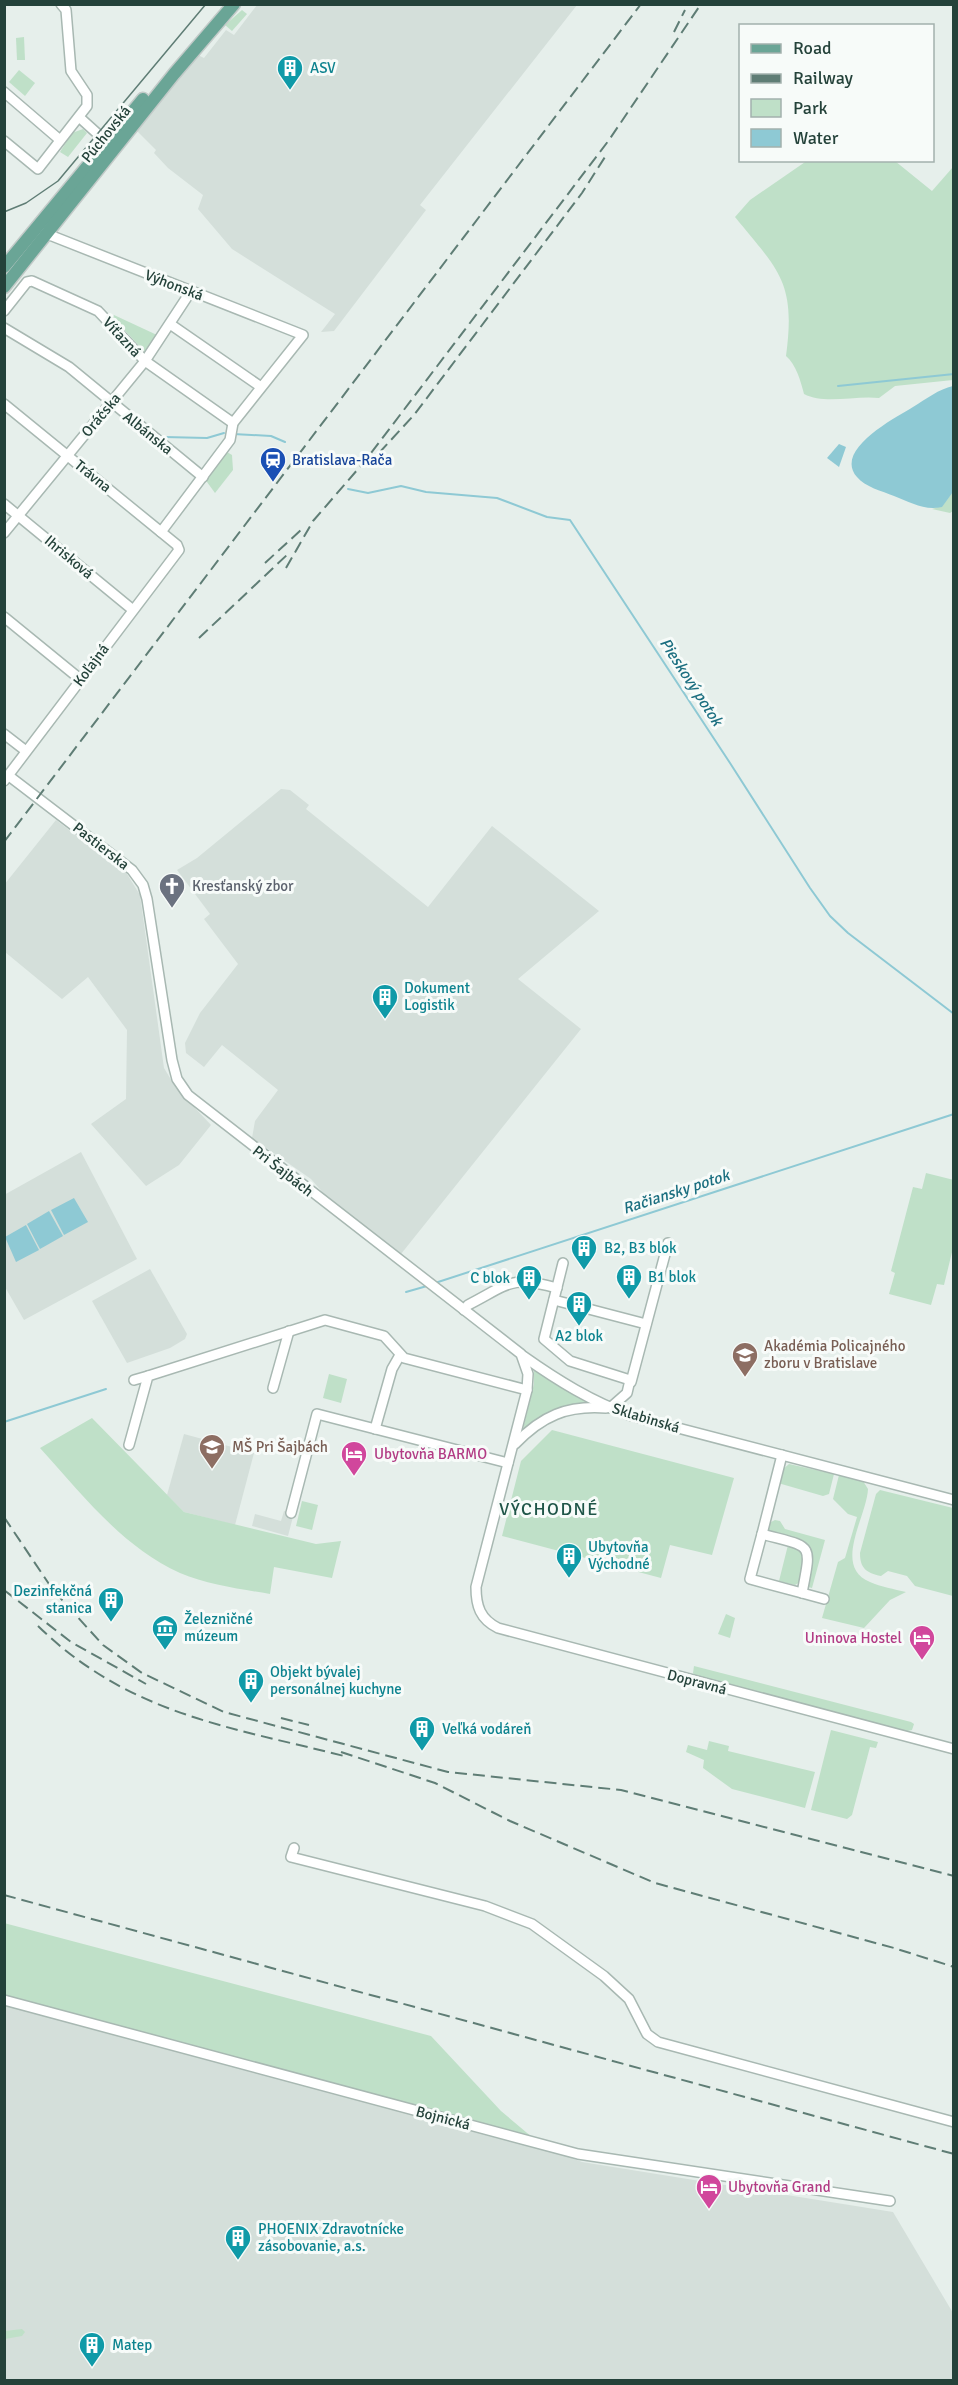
<svg xmlns="http://www.w3.org/2000/svg" width="958" height="2385" viewBox="0 0 958 2385" font-family="Signika,sans-serif">
<style>
.built{fill:#d4dfda}
.green{fill:#bfe0c8}
.water{fill:#8ec9d4}
.lines{fill:none;stroke-linecap:round;stroke-linejoin:round}
.stream{stroke:#8ec9d4;stroke-width:2}
.minor-casing{stroke:#a8b8b2;stroke-width:12}
.major-casing{stroke:#c2cac8;stroke-width:15}
.minor{stroke:#fff;stroke-width:9}
.major{stroke:#6aa596;stroke-width:12}
.tram{stroke:#5f7d75;stroke-width:1.5}
.rail{stroke:#5f7d75;stroke-width:2;stroke-dasharray:12 6;stroke-linecap:butt}
.labels{text-anchor:middle;dominant-baseline:central;stroke-width:6;stroke-linejoin:round;paint-order:stroke}
.culture-label{font-size:15px;fill:#0d838f;stroke:#f7fbf9;text-anchor:start}
.street-label{font-size:15px;fill:#24423a;stroke:#f7fbf9}
.transit-label{font-size:15px;fill:#164399;stroke:#f7fbf9;text-anchor:start}
.worship-label{font-size:15px;fill:#5b616d;stroke:#f7fbf9;text-anchor:start}
.education-label{font-size:15px;fill:#785e54;stroke:#f7fbf9;text-anchor:start}
.hotel-label{font-size:15px;fill:#b23c85;stroke:#f7fbf9;text-anchor:start}
.water-label{font-size:16px;font-style:italic;fill:#1c6f80;stroke:#f7fbf9}
.quarter-label{font-size:18px;letter-spacing:1.5px;fill:#1f5548;stroke:#f7fbf9}
</style>
<rect width="100%" height="100%" fill="#e6efeb"/>
<!-- built -->
<g class="built">
<path d="M257,5H577L420,205L426,210L334,331L321,332L335,314L232,249L198,209L203,195L168,168L154,153L156,150L137,131L198,55L204,58L226,30L234,35Z"/>
<path d="M281,789L290,790L309,805L306,809L428,907L492,826L599,911L518,979L581,1029L401,1254L325,1195L311,1179L252,1138L255,1121L278,1090L222,1045L204,1067L186,1053L185,1043L200,1013L238,964L204,919L210,914L177,870L197,858Z"/>
<path d="M56,820L127,874L140,895L164,1068L176,1088L211,1125L179,1165L146,1186L91,1124L126,1099L127,1030L88,977L62,999L5,952L4,885Z"/>
<path d="M81,1152L137,1259L24,1320L5,1287L4,1195Z"/>
<path d="M150,1269L187,1334L185,1339L170,1348L127,1363L92,1301Z"/>
<path d="M184,1434L254,1453L235,1525L184,1512L167,1495Z"/>
<path d="M284,1511L294,1513L288,1536L252,1526L255,1514L281,1521Z"/>
<path d="M4,1999L545,2148L582,2162L893,2212L953,2313V2380H5Z"/>
</g>
<!-- green -->
<g class="green">
<path d="M242,10L247,14L232,31L225,25Z"/>
<path d="M24,37L25,60H17L16,38Z"/>
<path d="M19,70L35,83L25,96L9,82Z"/>
<path d="M83,129L87,133L68,157L60,152L72,133Z"/>
<path d="M808,160L895,161L932,191L953,167V380L895,386L879,398C856,395 825,405 804,394C801,382 796,364 786,356C796,282 779,271 735,217L750,200Z"/>
<path d="M114,315L157,335L145,352L112,317Z"/>
<path d="M227,452L232,455L233,470L215,493L207,482V478Z"/>
<path d="M953,492V511L950,513L932,509L942,506Z"/>
<path d="M926,1173L954,1180L953,1248L944,1285L937,1284L931,1305L889,1294L895,1273L891,1271L913,1187L922,1189Z"/>
<path d="M534,1370L592,1403C562,1403 543,1413 522,1433L534,1384Z"/>
<path d="M329,1374L347,1379L341,1403L323,1398Z"/>
<path d="M92,1418L184,1512L316,1544L341,1541L332,1578L274,1567L270,1594C241,1589 208,1585 180,1573C121,1546 83,1495 40,1448Z"/>
<path d="M552,1430L734,1478L712,1555L670,1545L661,1578L502,1536L521,1461Z"/>
<path d="M789,1464L834,1474L829,1494L823,1496L778,1483L781,1471Z"/>
<path d="M839,1475L863,1481L868,1489C867,1516 832,1567 870,1582C881,1587 894,1589 906,1592L890,1600L864,1628L822,1618L838,1562L845,1558L857,1517L848,1514L833,1499Z"/>
<path d="M880,1490L953,1508V1596L915,1586L907,1576L888,1571L881,1576C866,1573 860,1568 860,1553L876,1494Z"/>
<path d="M302,1501L318,1505L312,1530L296,1526Z"/>
<path d="M775,1520L780,1521L785,1529L825,1540L812,1588L808,1587C819,1539 811,1543 768,1532L769,1523Z"/>
<path d="M788,1545L801,1549L806,1556L800,1582L795,1585L779,1581Z"/>
<path d="M726,1614L735,1618L730,1638L718,1634Z"/>
<path d="M694,1666L911,1722L914,1724L912,1730L903,1732L695,1676L693,1673Z"/>
<path d="M831,1730L878,1742L876,1748L870,1747L852,1815L847,1819L811,1810Z"/>
<path d="M709,1741L729,1746L728,1751L815,1772L805,1808L732,1789L703,1768L704,1760L686,1752L688,1745L707,1750Z"/>
<path d="M4,1923L431,2036L501,2111L545,2148L5,1999Z"/>
<path d="M22,2329L25,2332L22,2336L5,2339V2331Z"/>
</g>
<!-- water -->
<g class="water">
<path d="M953,386V492L942,507C924,511 910,502 894,496C882,491 865,487 857,477C833,450 895,418 913,407C926,399 939,389 953,386Z"/>
<path d="M839,444L846,447L839,467L827,458Z"/>
<path d="M74,1198L88,1222L64,1235L51,1210Z"/>
<path d="M49,1211L63,1236L40,1249L27,1224Z"/>
<path d="M26,1225L39,1250L16,1262L5,1237Z"/>
</g>
<g class="lines">
<!-- stream -->
<g class="stream">
<path d="M838,386L954,374"/>
<path d="M233,434L271,436L285,442"/>
<path d="M164,437L207,438L224,433"/>
<path d="M348,489L368,493L401,486L426,492L497,498L547,517L570,520L730,763L810,888L830,916L848,933L954,1014"/>
<path d="M435,1283L954,1114"/>
<path d="M406,1292L427,1286"/>
<path d="M4,1422L106,1389"/>
</g>
<!-- minor casing -->
<g class="minor-casing">
<g id="minor">
<path d="M4,92L60,140"/>
<path d="M79,117L110,145"/>
<path d="M4,141L38,169L87,106V95L71,71L66,10L61,4"/>
<path d="M42,232L303,335L233,423L230,440L161,532"/>
<path d="M4,311L27,282L32,281L98,311L145,361L233,423"/>
<path d="M170,324L261,387"/>
<path d="M4,328L69,367L203,477"/>
<path d="M4,404L177,545L179,550L4,781"/>
<path d="M4,504L133,610"/>
<path d="M4,533L145,361L191,291"/>
<path d="M4,617L80,679"/>
<path d="M4,734L26,751"/>
<path d="M9,776L132,870L143,885L147,899L172,1060L177,1079L188,1095L521,1354L528,1374L527,1390L476,1587C476,1606 480,1619 498,1628L954,1749"/>
<path d="M563,1263L544,1339L570,1361L630,1380L627,1393L610,1408"/>
<path d="M554,1300L646,1324"/>
<path d="M464,1310L468,1305C509,1284 510,1275 557,1288"/>
<path d="M523,1356C557,1380 592,1402 632,1416L954,1500"/>
<path d="M134,1380L148,1376"/>
<path d="M631,1382L668,1243"/>
<path d="M273,1388L289,1331"/>
<path d="M375,1429L392,1369L400,1355"/>
<path d="M515,1444C542,1416 567,1405 606,1408"/>
<path d="M129,1445L148,1376L325,1320L384,1336L404,1358L527,1390"/>
<path d="M291,1513L317,1414L508,1463"/>
<path d="M762,1534C813,1548 812,1541 802,1593L750,1579Z"/>
<path d="M762,1534L782,1455"/>
<path d="M802,1593L824,1599"/>
<path d="M294,1848L291,1857L485,1906L532,1924L604,1976L629,1999L647,2034L658,2042L954,2122"/>
<path d="M4,2000L578,2154L890,2201"/>
</g>
</g>
<!-- major casing -->
<g class="major-casing">
<g id="major">
<path d="M4,267L143,99"/>
<path d="M4,287L174,74L234,4"/>
</g>
</g>
<!-- minor -->
<use href="#minor" class="minor"/>
<!-- major -->
<use href="#major" class="major"/>
<!-- tram -->
<path class="tram" d="M4,212L26,203L58,181L206,4"/>
<!-- rail -->
<g class="rail">
<path d="M674,32L685,10"/>
<path d="M379,453L414,415L582,193L605,157"/>
<path d="M265,563L302,529"/>
<path d="M286,568L313,521L365,461L609,140L701,4"/>
<path d="M199,638L289,553"/>
<path d="M4,842L641,4"/>
<path d="M4,1517L53,1590L103,1645L142,1673L224,1712L448,1772L621,1790L954,1876"/>
<path d="M4,1590L71,1642L146,1684"/>
<path d="M38,1626C129,1715 231,1727 348,1757"/>
<path d="M281,1718L309,1725"/>
<path d="M341,1752L435,1783L510,1821L655,1883L894,1948L954,1967"/>
<path d="M4,1895L954,2154"/>
</g>
</g>
<!-- icons -->
<defs>
<g id="building-pin" transform="scale(1.35)"><path d="M0 17L-7.5 6A9.5 9.5 0 1 1 7.5 6Z" fill="#0f9aa8" stroke="#f7fbf9"/><path d="M-4-6H4V6H1V3H-1V6H-4ZM-2.5-4.3h1.7v1.8h-1.7ZM.8-4.3h1.7v1.8H.8ZM-2.5-1h1.7V.8h-1.7ZM.8-1h1.7V.8H.8Z" fill="#fff"/></g>
<g id="station-pin" transform="scale(1.35)"><path d="M0 17L-7.5 6A9.5 9.5 0 1 1 7.5 6Z" fill="#1a4fb4" stroke="#f7fbf9"/><path d="M-3-6H3Q5-6 5-4V2Q5 4 3 4L4.5 6H3L1.5 4h-3L-3 6H-4.5L-3 4Q-5 4-5 2V-4Q-5-6-3-6ZM-3.5-4v3h7v-3ZM-3.5 1v1.5H-2V1ZM2 1v1.5H3.5V1Z" fill="#fff"/></g>
<g id="church-pin" transform="scale(1.35)"><path d="M0 17L-7.5 6A9.5 9.5 0 1 1 7.5 6Z" fill="#6b7280" stroke="#f7fbf9"/><path d="M-1.2-6h2.4v3.5h3.3v2.4h-3.3V6h-2.4V-.1h-3.3v-2.4h3.3Z" fill="#fff"/></g>
<g id="university-pin" transform="scale(1.35)"><path d="M0 17L-7.5 6A9.5 9.5 0 1 1 7.5 6Z" fill="#8d6e63" stroke="#f7fbf9"/><path d="M0-5L7-2L0 1L-7-2ZM-4 1L0 2.5L4 1V4Q0 6-4 4Z" fill="#fff"/></g>
<g id="school-pin" transform="scale(1.35)"><path d="M0 17L-7.5 6A9.5 9.5 0 1 1 7.5 6Z" fill="#8d6e63" stroke="#f7fbf9"/><path d="M0-5L7-2L0 1L-7-2ZM-4 1L0 2.5L4 1V4Q0 6-4 4Z" fill="#fff"/></g>
<g id="hotel-pin" transform="scale(1.35)"><path d="M0 17L-7.5 6A9.5 9.5 0 1 1 7.5 6Z" fill="#d1479c" stroke="#f7fbf9"/><path d="M-6-4.5h1.5V1H6V5H4.5V3h-9V5H-6ZM-4 0a1.8 1.8 0 1 1 3.6 0ZM.5 0V-2.5h3Q6-2.5 6 0Z" fill="#fff"/></g>
<g id="museum-pin" transform="scale(1.35)"><path d="M0 17L-7.5 6A9.5 9.5 0 1 1 7.5 6Z" fill="#0f9aa8" stroke="#f7fbf9"/><path d="M0-6L6-3V-2H-6V-3ZM-5-1h2V3h-2ZM-1-1h2V3h-2ZM3-1h2V3H3ZM-6 4H6V6H-6Z" fill="#fff"/></g>
</defs>
<g fill-rule="evenodd">
<use href="#building-pin" x="290" y="68"/>
<use href="#station-pin" x="273" y="460"/>
<use href="#church-pin" x="172" y="886"/>
<use href="#building-pin" x="385" y="997"/>
<use href="#building-pin" x="584" y="1248"/>
<use href="#building-pin" x="629" y="1277"/>
<use href="#building-pin" x="529" y="1278"/>
<use href="#building-pin" x="579" y="1304"/>
<use href="#university-pin" x="745" y="1355"/>
<use href="#school-pin" x="212" y="1447"/>
<use href="#hotel-pin" x="354" y="1454"/>
<use href="#building-pin" x="569" y="1556"/>
<use href="#building-pin" x="111" y="1600"/>
<use href="#museum-pin" x="165" y="1628"/>
<use href="#hotel-pin" x="922" y="1638"/>
<use href="#building-pin" x="251" y="1681"/>
<use href="#building-pin" x="422" y="1729"/>
<use href="#hotel-pin" x="709" y="2187"/>
<use href="#building-pin" x="238" y="2238"/>
<use href="#building-pin" x="92" y="2345"/>
</g>
<g class="labels">
<!-- culture labels -->
<g class="culture-label">
<text x="310" y="68">ASV</text>
<text x="404" y="988">Dokument<tspan x="404" dy="17">Logistik</tspan></text>
<text x="604" y="1248">B2, B3 blok</text>
<text x="648" y="1277">B1 blok</text>
<text x="510" y="1278" text-anchor="end">C blok</text>
<text x="579" y="1336" text-anchor="middle">A2 blok</text>
<text x="588" y="1547">Ubytovňa<tspan x="588" dy="17">Východné</tspan></text>
<text x="92" y="1591" text-anchor="end">Dezinfekčná<tspan x="92" dy="17">stanica</tspan></text>
<text x="184" y="1619">Železničné<tspan x="184" dy="17">múzeum</tspan></text>
<text x="270" y="1672">Objekt bývalej<tspan x="270" dy="17">personálnej kuchyne</tspan></text>
<text x="442" y="1729">Veľká vodáreň</text>
<text x="258" y="2229">PHOENIX Zdravotnícke<tspan x="258" dy="17">zásobovanie, a.s.</tspan></text>
<text x="112" y="2345">Matep</text>
</g>
<!-- street labels -->
<g class="street-label">
<text transform="translate(106 134) rotate(-51)">Púchovská</text>
<text transform="translate(174 285) rotate(21)">Výhonská</text>
<text transform="translate(122 337) rotate(47)">Víťazná</text>
<text transform="translate(101 415) rotate(-50)">Oráčska</text>
<text transform="translate(148 433) rotate(39)">Albánska</text>
<text transform="translate(93 476) rotate(39)">Trávna</text>
<text transform="translate(69 557) rotate(40)">Ihrisková</text>
<text transform="translate(91 665) rotate(-53)">Koľajná</text>
<text transform="translate(101 846) rotate(38)">Pastierska</text>
<text transform="translate(283 1171) rotate(38)">Pri Šajbách</text>
<text transform="translate(646 1418) rotate(17)">Sklabinská</text>
<text transform="translate(697 1682) rotate(15)">Dopravná</text>
<text transform="translate(443 2118) rotate(15)">Bojnická</text>
</g>
<!-- transit labels -->
<g class="transit-label">
<text x="292" y="460">Bratislava-Rača</text>
</g>
<!-- worship labels -->
<g class="worship-label">
<text x="192" y="886">Kresťanský zbor</text>
</g>
<!-- education labels -->
<g class="education-label">
<text x="764" y="1346">Akadémia Policajného<tspan x="764" dy="17">zboru v Bratislave</tspan></text>
<text x="232" y="1447">MŠ Pri Šajbách</text>
</g>
<!-- hotel labels -->
<g class="hotel-label">
<text x="374" y="1454">Ubytovňa BARMO</text>
<text x="902" y="1638" text-anchor="end">Uninova Hostel</text>
<text x="728" y="2187">Ubytovňa Grand</text>
</g>
<!-- water labels -->
<g class="water-label">
<text transform="translate(691 682) rotate(57)">Pieskový potok</text>
<text transform="translate(676 1192) rotate(-18)">Račiansky potok</text>
</g>
<!-- quarter labels -->
<g class="quarter-label">
<text x="549" y="1509">VÝCHODNÉ</text>
</g>
</g>
<!-- border -->
<rect width="958" height="2385" fill="none" stroke="#24423a" stroke-width="12"/>
<!-- legend -->
<rect x="739" y="24" width="195" height="138" fill="#f7fbf9" stroke="#a3b1ad" stroke-width="1.5"/>
<rect x="751" y="44" width="30" height="9" fill="#6aa596" stroke="#a3b1ad" stroke-width="1.5"/>
<text x="793" y="54" font-size="18" fill="#24423a">Road</text>
<rect x="751" y="74" width="30" height="9" fill="#5f7d75" stroke="#a3b1ad" stroke-width="1.5"/>
<text x="793" y="84" font-size="18" fill="#24423a">Railway</text>
<rect x="751" y="99" width="30" height="18" fill="#bfe0c8" stroke="#a3b1ad" stroke-width="1.5"/>
<text x="793" y="114" font-size="18" fill="#24423a">Park</text>
<rect x="751" y="129" width="30" height="18" fill="#8ec9d4" stroke="#a3b1ad" stroke-width="1.5"/>
<text x="793" y="144" font-size="18" fill="#24423a">Water</text>
</svg>
